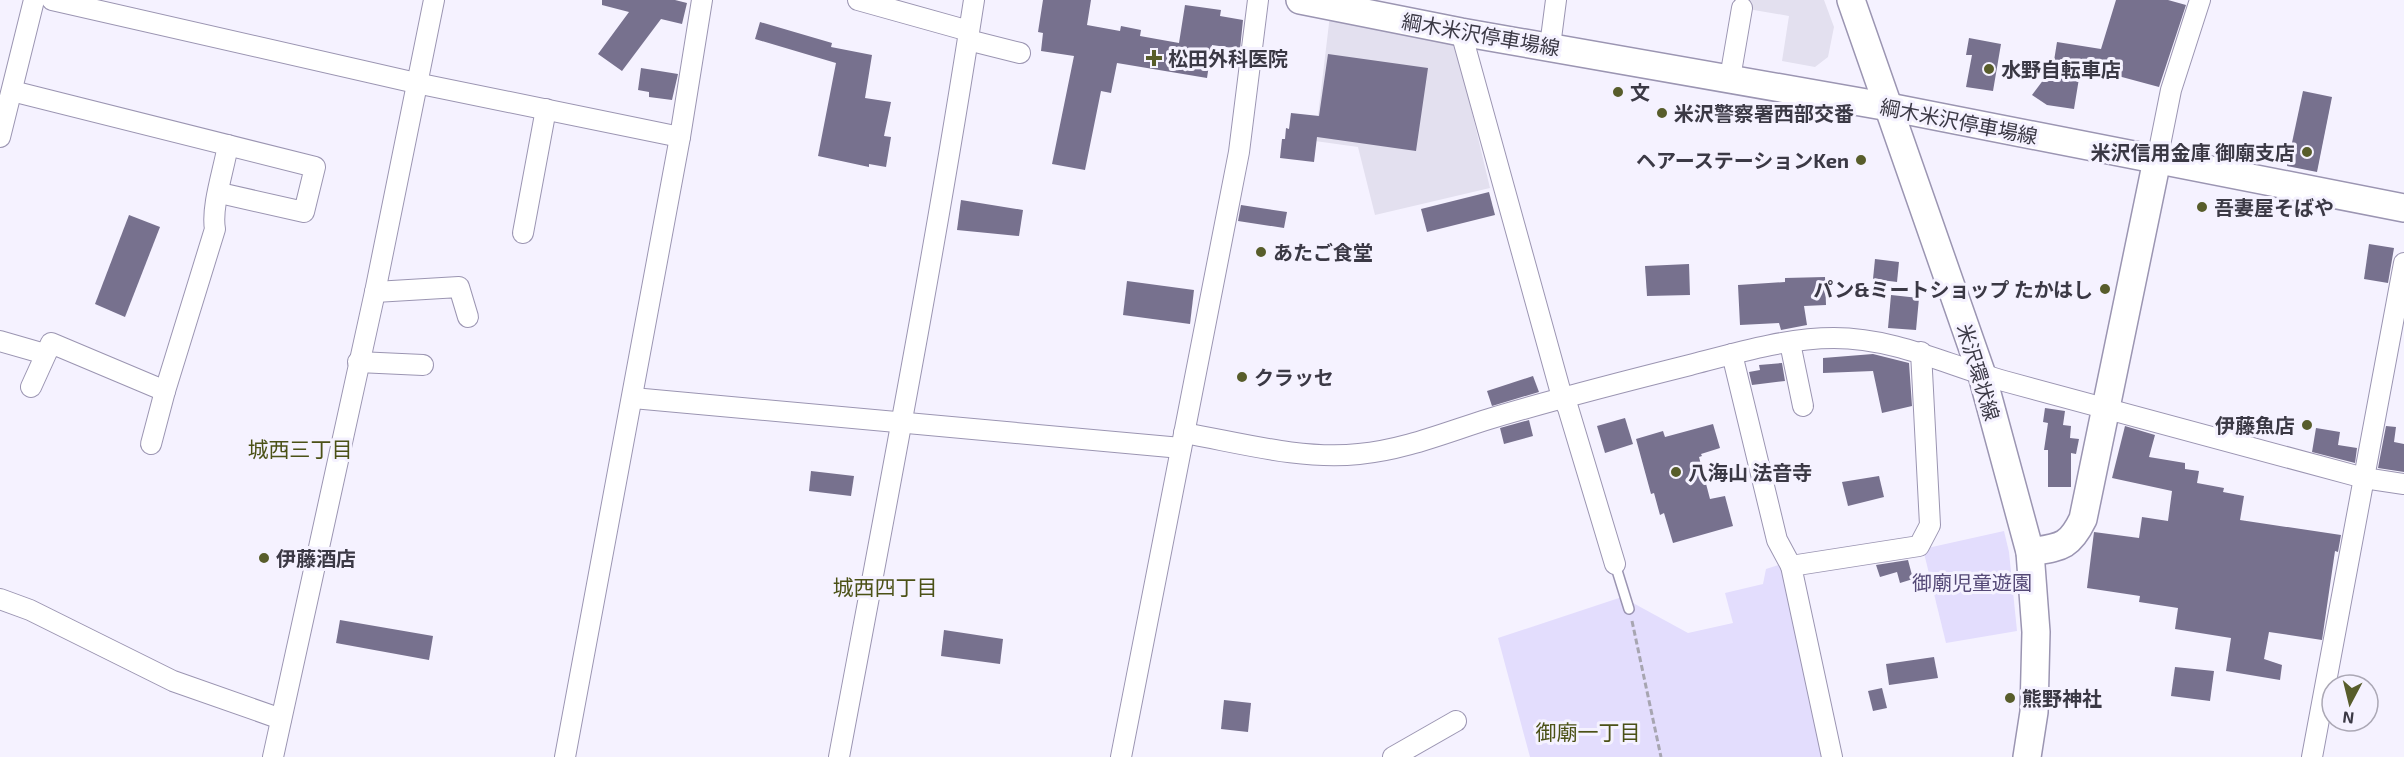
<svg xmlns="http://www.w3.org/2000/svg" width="2404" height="757" viewBox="0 0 2404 757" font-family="'Exo 2','Noto Sans JP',sans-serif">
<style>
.built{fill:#e3e0ef}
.green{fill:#e3ddfd}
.building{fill:#77718e}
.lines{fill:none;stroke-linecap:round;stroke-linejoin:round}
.lane-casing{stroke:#9b95b2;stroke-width:12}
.street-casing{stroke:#9b95b2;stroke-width:22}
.secondary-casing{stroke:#9b95b2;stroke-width:30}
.path{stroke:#a7a5b1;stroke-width:3;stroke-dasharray:6 3;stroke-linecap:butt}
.lane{stroke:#fff;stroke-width:9}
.street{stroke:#fff;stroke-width:20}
.secondary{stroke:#fff;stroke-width:27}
.poi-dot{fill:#585d2b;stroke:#f5f2ff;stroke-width:2}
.labels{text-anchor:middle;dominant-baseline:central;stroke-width:6;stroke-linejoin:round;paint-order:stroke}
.street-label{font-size:20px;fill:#3b3945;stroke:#f5f2ff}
.poi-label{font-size:20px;font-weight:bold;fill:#3b3945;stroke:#f5f2ff;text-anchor:start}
.park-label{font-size:20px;fill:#544876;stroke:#f5f2ff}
.neighbourhood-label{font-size:21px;fill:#4b5116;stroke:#f5f2ff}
</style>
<rect width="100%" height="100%" fill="#f5f2ff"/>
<!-- built -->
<g class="built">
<path d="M1749,0H1824L1834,27L1828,57L1815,67L1782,61L1789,16L1748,9Z"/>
<path d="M1330,15L1454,37L1490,188L1375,215L1358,147L1315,141Z"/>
</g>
<!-- green -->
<g class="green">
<path d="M2004,531L2009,552L2017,631L1946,643L1923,549Z"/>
<path d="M1785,563L1828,757H1530L1498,638L1622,597L1688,633L1733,623L1725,593L1763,584L1766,569Z"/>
</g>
<!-- building -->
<g class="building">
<path d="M602,0H675L687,3L682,24L661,19L622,71L598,54L629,12L602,5Z"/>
<path d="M1043,0H1091L1087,25L1120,31L1121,26L1141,30L1140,36L1179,43L1185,5L1221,10L1220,16L1243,20L1240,49L1212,45L1207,78L1117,63L1111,93L1101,91L1085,170L1052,164L1074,56L1041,51L1043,33L1038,32Z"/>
<path d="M2116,0H2168L2186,5L2159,87L2081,66L2074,109L2047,105L2032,95L2053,67L2057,42L2101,49Z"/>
<path d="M760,22L832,43L831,47L872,55L865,98L891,102L884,136L891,137L886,167L869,164V167L818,156L836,63L755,39Z"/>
<path d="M1969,38L2001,44L1993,91L1966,87L1972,55H1966Z"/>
<path d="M1328,54L1428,68L1416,151L1317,137L1314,162L1280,158L1282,139H1285L1286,128L1289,129L1291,113L1319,116Z"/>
<path d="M641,68L678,74L672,100L649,97V92L638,90Z"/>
<path d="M2303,91L2332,97L2317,172L2287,166Z"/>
<path d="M1489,192L1495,215L1427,232L1421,209Z"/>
<path d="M961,200L1023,210L1019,236L957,230Z"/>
<path d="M1241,205L1287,212L1284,228L1238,221Z"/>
<path d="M129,215L160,227L125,317L95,304Z"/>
<path d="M2369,244L2394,248L2388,283L2364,279Z"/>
<path d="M1875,259L1899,262L1897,282L1873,279Z"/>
<path d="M1689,264L1690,295L1647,296L1645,266Z"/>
<path d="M1825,277L1826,305L1804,306L1807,325L1781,330L1779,323L1740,325L1738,285L1785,282V278Z"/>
<path d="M1127,281L1194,290L1190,324L1123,315Z"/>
<path d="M1891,295L1919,298L1916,330L1888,328Z"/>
<path d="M1873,354L1909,363L1912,406L1882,413L1873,371L1823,373V358Z"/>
<path d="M1782,363L1785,381L1752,385L1749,372L1760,370L1759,365Z"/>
<path d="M1533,376L1539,392L1492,406L1487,391Z"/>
<path d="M2045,408L2065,411L2063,425L2071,426L2070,438L2079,439L2076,454L2071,453V487H2048V450H2044L2048,423L2043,422Z"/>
<path d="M1625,418L1633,444L1605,453L1597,426Z"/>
<path d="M1529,420L1533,436L1504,444L1500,428Z"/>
<path d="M1713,424L1720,448L1701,454L1702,456L1699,457L1710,499L1725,496L1733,526L1673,543L1664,513L1660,515L1654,493L1651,494L1636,439L1663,431L1665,437Z"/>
<path d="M2125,426L2155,435L2149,457L2185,463V469L2199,471L2197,483L2224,488L2223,492L2244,496L2240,520L2341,535L2338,552L2335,551L2322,640L2269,632L2264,659L2282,665L2280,680L2226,671L2231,638L2175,629L2178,608L2139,602L2140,596L2087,588L2094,532L2139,538L2142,517L2168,521L2172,491L2112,478Z"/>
<path d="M2386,426L2396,427L2394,442L2404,444V472L2378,468Z"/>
<path d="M2316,428L2340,432L2338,445L2357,448L2355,463L2312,452Z"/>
<path d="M811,471L854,476L851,496L809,491Z"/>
<path d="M1879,476L1884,497L1848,506L1842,482Z"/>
<path d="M1908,560L1913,579L1900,583L1897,572L1880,577L1876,565Z"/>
<path d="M340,620L433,636L429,660L336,643Z"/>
<path d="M944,630L1003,639L1000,664L941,656Z"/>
<path d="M1934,657L1938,678L1889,685L1886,664Z"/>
<path d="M2175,667L2214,671L2210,701L2171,696Z"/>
<path d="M1882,688L1887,708L1873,711L1868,691Z"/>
<path d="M1224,700L1251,703L1248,732L1221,729Z"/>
</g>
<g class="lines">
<!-- lane casing -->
<g class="lane-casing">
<path id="lane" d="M1615,564L1629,609"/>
</g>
<!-- street casing -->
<g class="street-casing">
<g id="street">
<path d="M52,0L416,83L680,137"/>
<path d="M858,0L969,31"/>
<path d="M1461,32L1562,397L1568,408L1615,564"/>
<path d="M968,40L1020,53"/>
<path d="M1550,46L1556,0"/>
<path d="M1730,78L1742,8"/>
<path d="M12,91L315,167L304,212L220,193"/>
<path d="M0,137L34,0"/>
<path d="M2157,160L2171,90L2200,0"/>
<path d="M523,233L546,109"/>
<path d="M375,292L459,287L468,317"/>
<path d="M0,341L45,354"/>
<path d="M1790,343L1803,406"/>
<path d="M1732,354L1777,540L1791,566"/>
<path d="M358,362L423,365"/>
<path d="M31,387L51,343L165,391L215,229C211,207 224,169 228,145"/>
<path d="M633,398L1181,448"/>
<path d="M1184,433C1241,443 1301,460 1359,454C1404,450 1447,432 1489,419C1555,399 1622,382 1690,365C1736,353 1786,338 1834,338C1895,338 1947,365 2004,381C2124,414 2244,446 2364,478L2404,484"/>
<path d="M151,444L165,391"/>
<path d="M0,599L30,610L173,681L281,719"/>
<path d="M273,757L375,292L434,0"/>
<path d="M565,757L680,137L702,0"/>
<path d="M839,757C886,505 935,253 974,0"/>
<path d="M1121,757L1239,152L1258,0"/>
<path d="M1393,757L1456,721"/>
<path d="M1832,757L1791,566L1919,546L1930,525L1921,352"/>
<path d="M2312,757L2404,263"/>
</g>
</g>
<!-- secondary casing -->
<g class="secondary-casing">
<g id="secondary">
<path d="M1300,0L1461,32L1889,107L2404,208"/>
<path d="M1851,0L1982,375L2030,552L2036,632L2034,712L2027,757"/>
<path d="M2030,552C2060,547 2069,548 2083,519L2157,160"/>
</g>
</g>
<!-- path -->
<path class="path" d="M1632,621L1661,757"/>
<!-- lane -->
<use href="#lane" class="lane"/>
<!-- street -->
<use href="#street" class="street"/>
<!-- secondary -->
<use href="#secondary" class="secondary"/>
</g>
<!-- markers -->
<g class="poi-dot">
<path d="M1151 49h6v6h6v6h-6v6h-6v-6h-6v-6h6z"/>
<circle cx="1989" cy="69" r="6"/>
<circle cx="1618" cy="92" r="6"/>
<circle cx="1662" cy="113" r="6"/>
<circle cx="2307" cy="152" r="6"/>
<circle cx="1861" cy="160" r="6"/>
<circle cx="2202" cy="207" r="6"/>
<circle cx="1261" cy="252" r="6"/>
<circle cx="2105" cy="289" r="6"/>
<circle cx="1242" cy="377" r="6"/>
<circle cx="2307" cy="425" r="6"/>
<circle cx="1676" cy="472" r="6"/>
<circle cx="264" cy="558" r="6"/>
<circle cx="2010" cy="698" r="6"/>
</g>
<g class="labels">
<!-- street labels -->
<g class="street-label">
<text transform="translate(1481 34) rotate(10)">綱木米沢停車場線</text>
<text transform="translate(1959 121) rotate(11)">綱木米沢停車場線</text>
<text transform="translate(1979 372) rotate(73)">米沢環状線</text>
</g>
<!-- poi labels -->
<g class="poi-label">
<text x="1168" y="58">松田外科医院</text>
<text x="2001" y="69">水野自転車店</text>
<text x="1630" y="92">文</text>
<text x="1674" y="113">米沢警察署西部交番</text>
<text x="2295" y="152" text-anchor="end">米沢信用金庫 御廟支店</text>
<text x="1849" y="160" text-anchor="end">ヘアーステーションKen</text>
<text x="2214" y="207">吾妻屋そばや</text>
<text x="1273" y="252">あたご食堂</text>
<text x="2093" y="289" text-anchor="end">パン&amp;ミートショップ たかはし</text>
<text x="1254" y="377">クラッセ</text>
<text x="2295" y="425" text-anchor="end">伊藤魚店</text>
<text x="1688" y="472">八海山 法音寺</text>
<text x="276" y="558">伊藤酒店</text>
<text x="2022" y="698">熊野神社</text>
</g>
<!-- park labels -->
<g class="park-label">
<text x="1972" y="582">御廟児童遊園</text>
</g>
<!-- neighbourhood labels -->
<g class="neighbourhood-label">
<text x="300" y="448">城西三丁目</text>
<text x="885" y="586">城西四丁目</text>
<text x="1588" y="731">御廟一丁目</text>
</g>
</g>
<!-- north arrow -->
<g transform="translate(2350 703) rotate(187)"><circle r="28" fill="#f5f2ff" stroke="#aba8b5" stroke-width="1.5"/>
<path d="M0-4.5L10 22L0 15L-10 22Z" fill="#585d2b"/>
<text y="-9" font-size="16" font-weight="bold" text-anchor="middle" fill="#3b3945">N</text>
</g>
</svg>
